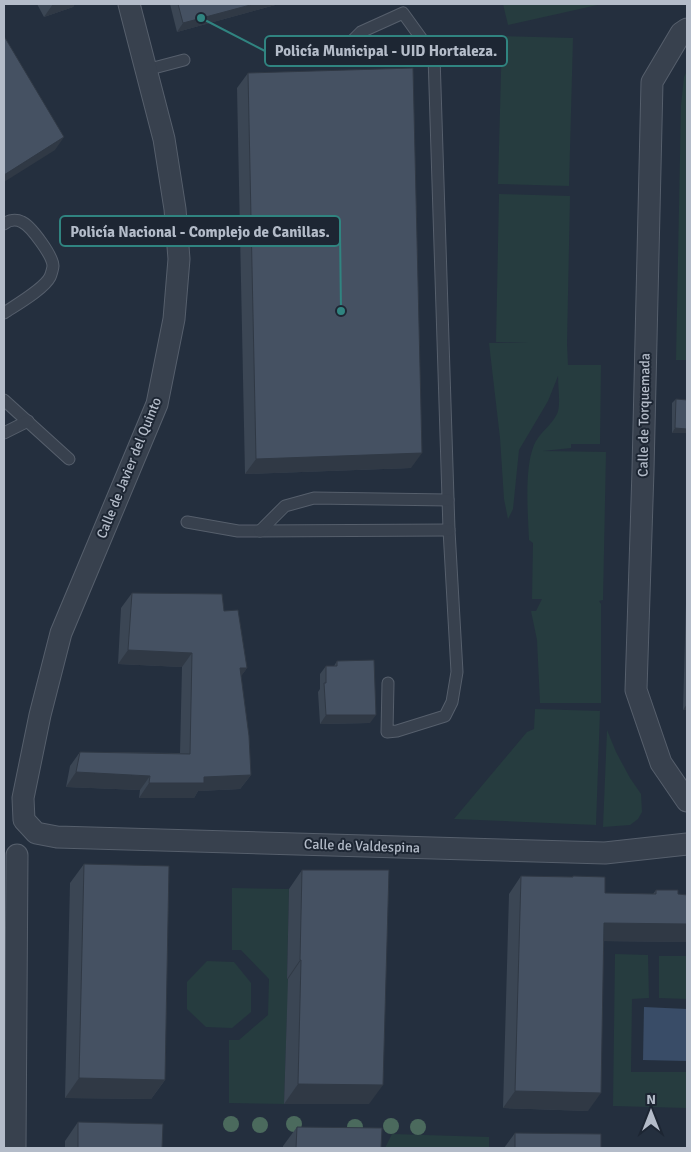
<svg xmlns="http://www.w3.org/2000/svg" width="691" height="1152" viewBox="0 0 691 1152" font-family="Signika,sans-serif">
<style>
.green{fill:#263c3f}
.water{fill:#394c67}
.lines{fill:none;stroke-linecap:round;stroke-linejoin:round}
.lane-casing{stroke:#565f6c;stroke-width:13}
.street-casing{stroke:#565f6c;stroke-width:23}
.lane{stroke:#38414e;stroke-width:11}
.street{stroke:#38414e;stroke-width:21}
.tree{fill:#4b6a5d}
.wall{fill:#3b4654}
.shaded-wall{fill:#303945}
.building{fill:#455162;stroke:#303945}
.labels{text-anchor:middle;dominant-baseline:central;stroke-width:4;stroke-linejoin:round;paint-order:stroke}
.street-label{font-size:14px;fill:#b4bcc9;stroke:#1d2633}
.leader{fill:none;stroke:#308480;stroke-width:2}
.callout-dot{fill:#308480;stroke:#1d2633;stroke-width:2}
.callout{fill:#1d2633;stroke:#308480;stroke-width:2}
.callout-label{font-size:15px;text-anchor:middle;font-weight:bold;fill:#b4bcc9}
</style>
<rect width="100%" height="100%" fill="#242f3e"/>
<!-- green -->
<g class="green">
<path d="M503,4H602L508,25Z"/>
<path d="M502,36L573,38L569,186L498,184Z"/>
<path d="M687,71V360H676L681,105L684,77Z"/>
<path d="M499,194L570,196L567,344L568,365H601L600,444H571V448L543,451L606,452L603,600L599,601L601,604V703H540L537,640L531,611H536L542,599H532L533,543L529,540C528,514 524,469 534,445C539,433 551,426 557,414C561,405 558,387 558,376L548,401L519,450L513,509L508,519L504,499L500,438L489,343H529L496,342Z"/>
<path d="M535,709L600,711L596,825L454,819L527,732L534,729Z"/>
<path d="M607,730L616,752L630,778L641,794L642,812L638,819L630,825L603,827Z"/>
<path d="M232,888L289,889L287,979L313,980L287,1015L284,1104L229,1103V1040H239L268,1015L269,979L241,950H232Z"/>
<path d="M615,954L648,955L649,998L632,999L631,1072H687V1108L613,1106Z"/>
<path d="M659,956H687V999L659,998Z"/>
<path d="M207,961L234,962L251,983V1012L232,1028L206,1027L187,1009V982Z"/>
<path d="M392,1134L489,1137V1148H385Z"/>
</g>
<!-- water -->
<path class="water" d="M644,1007L687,1009V1061L643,1060Z"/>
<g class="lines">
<!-- lane casing -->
<g class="lane-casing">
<g id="lane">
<path d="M337,56L361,32L403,13L434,56L449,530L457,672L452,702L445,716L397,731L387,732L388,683"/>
<path d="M146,70L184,60"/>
<path d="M4,224C9,220 16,219 22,222C31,226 53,256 53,266C53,268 51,275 50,277C44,289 16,305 4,313"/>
<path d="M4,400L69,459"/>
<path d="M4,433L28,421"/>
<path d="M187,522L238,531L449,530"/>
<path d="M260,531L285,506L314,498L448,500"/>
</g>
</g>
<!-- street casing -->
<g class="street-casing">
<g id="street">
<path d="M129,4L164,139L175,209L179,259L174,319L157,404L61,633L40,715L23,798L24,820L36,833L57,837L605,853L687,844"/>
<path d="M687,29L681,33L652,82L643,470L636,690L661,763L687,801"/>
<path d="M15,1148L17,855"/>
</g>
</g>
<!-- lane -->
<use href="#lane" class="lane"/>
<!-- street -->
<use href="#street" class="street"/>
</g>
<!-- trees -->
<g class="tree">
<circle cx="231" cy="1124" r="8"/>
<circle cx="294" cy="1124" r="8"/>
<circle cx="260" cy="1125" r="8"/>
<circle cx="391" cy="1126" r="8"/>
<circle cx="355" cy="1127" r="8"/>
<circle cx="418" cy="1127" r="8"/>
</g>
<!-- wall -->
<g class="wall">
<path d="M37,4H75L73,7L44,17Z"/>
<path d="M170,4H279L177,32Z"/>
<path d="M248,73L411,468L245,474L237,88Z"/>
<path d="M676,399L687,400V433H672V403Z"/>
<path d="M687,566V710H683L687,567Z"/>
<path d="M132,593L224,611L247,668L241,676L251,775L240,789L198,791L194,798H139L140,790L66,787L70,766L80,752L180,753L182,667L118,664L121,608Z"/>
<path d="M337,661L370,723L320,724L318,692L320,689V674L326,666H334Z"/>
<path d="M84,864L165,1080L151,1099L65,1098L70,883Z"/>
<path d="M302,870L369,1104H284L288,979H287L289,889Z"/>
<path d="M521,876L572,877L573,876L605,893L653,894L656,890L678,894L687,895V942L604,941L588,1111L503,1108L509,894Z"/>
<path d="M78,1122L162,1148H65V1141Z"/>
<path d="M297,1127L381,1148H283V1146Z"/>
<path d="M515,1133L601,1148H504Z"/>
</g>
<!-- shaded-wall -->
<g class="shaded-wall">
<path d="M53,4H75L73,7L44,17Z"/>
<path d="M254,4H279L177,32L183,23Z"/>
<path d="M64,137L55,150L4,182V175Z"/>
<path d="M675,428L687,429V433H672Z"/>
<path d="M422,453L411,468L245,474L256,459Z"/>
<path d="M128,650L192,653L182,667L118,664Z"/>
<path d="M240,668H247L237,682Z"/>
<path d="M687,704V710H683Z"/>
<path d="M326,715H376L370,723L320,724Z"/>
<path d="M76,772L150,776L140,790L66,787Z"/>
<path d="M251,775L240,789L198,791L194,798H139L149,783L204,777Z"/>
<path d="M604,923L687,924V942L592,941Z"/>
<path d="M300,960H301L288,979H287Z"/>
<path d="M79,1078L165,1080L151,1099L65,1098Z"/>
<path d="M298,1084L383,1085L369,1104H284Z"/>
<path d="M515,1091L601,1093L588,1111L503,1108Z"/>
</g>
<!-- building -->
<g class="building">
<path d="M178,4H254L183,23Z"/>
<path d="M4,36L64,137L4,175Z"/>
<path d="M413,68L422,453L256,459L248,73Z"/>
<path d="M676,399L687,400V429L675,428Z"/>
<path d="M132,593L222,594L224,611L238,610L247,668H240L249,736L251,775L204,777V783H149L150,776L76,772L80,752L190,754L192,653L128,650Z"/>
<path d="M374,660L376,715H326L324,683H326V666H337V661Z"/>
<path d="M84,864L169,866L165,1080L79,1078Z"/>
<path d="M302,870H389L383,1085L298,1084L301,960H300Z"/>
<path d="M521,876L573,877V876L605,877V893L656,894V890H678V894L687,895V924L604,923L601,1093L515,1091Z"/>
<path d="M78,1122L163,1124L162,1148H78Z"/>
<path d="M297,1127L382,1128L381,1148H296Z"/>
<path d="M515,1133L601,1134V1148H515Z"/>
</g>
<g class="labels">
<!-- street labels -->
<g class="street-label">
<text transform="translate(644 415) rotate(-89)">Calle de Torquemada</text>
<text transform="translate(129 468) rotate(-68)">Calle de Javier del Quinto</text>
<text transform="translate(362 846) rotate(2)">Calle de Valdespina</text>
</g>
</g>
<!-- callouts -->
<path class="leader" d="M201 18L265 51M341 311L340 231"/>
<g class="callout-dot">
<circle cx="201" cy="18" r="5"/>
<circle cx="341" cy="311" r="5"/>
</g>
<g class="callout">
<rect x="265" y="36" width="242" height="30" rx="5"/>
<rect x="60" y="216" width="280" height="30" rx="5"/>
</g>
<g class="callout-label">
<text x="386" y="56">Policía Municipal - UID Hortaleza.</text>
<text x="200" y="237">Policía Nacional - Complejo de Canillas.</text>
</g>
<!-- border -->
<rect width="691" height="1152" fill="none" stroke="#b4bcc9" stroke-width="10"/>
<!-- north arrow -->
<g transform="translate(651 1112)" stroke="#1d2633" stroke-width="4" paint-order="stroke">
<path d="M0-4L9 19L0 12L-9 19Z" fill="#b4bcc9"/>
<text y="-8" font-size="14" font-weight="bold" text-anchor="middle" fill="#b4bcc9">N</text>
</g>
</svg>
